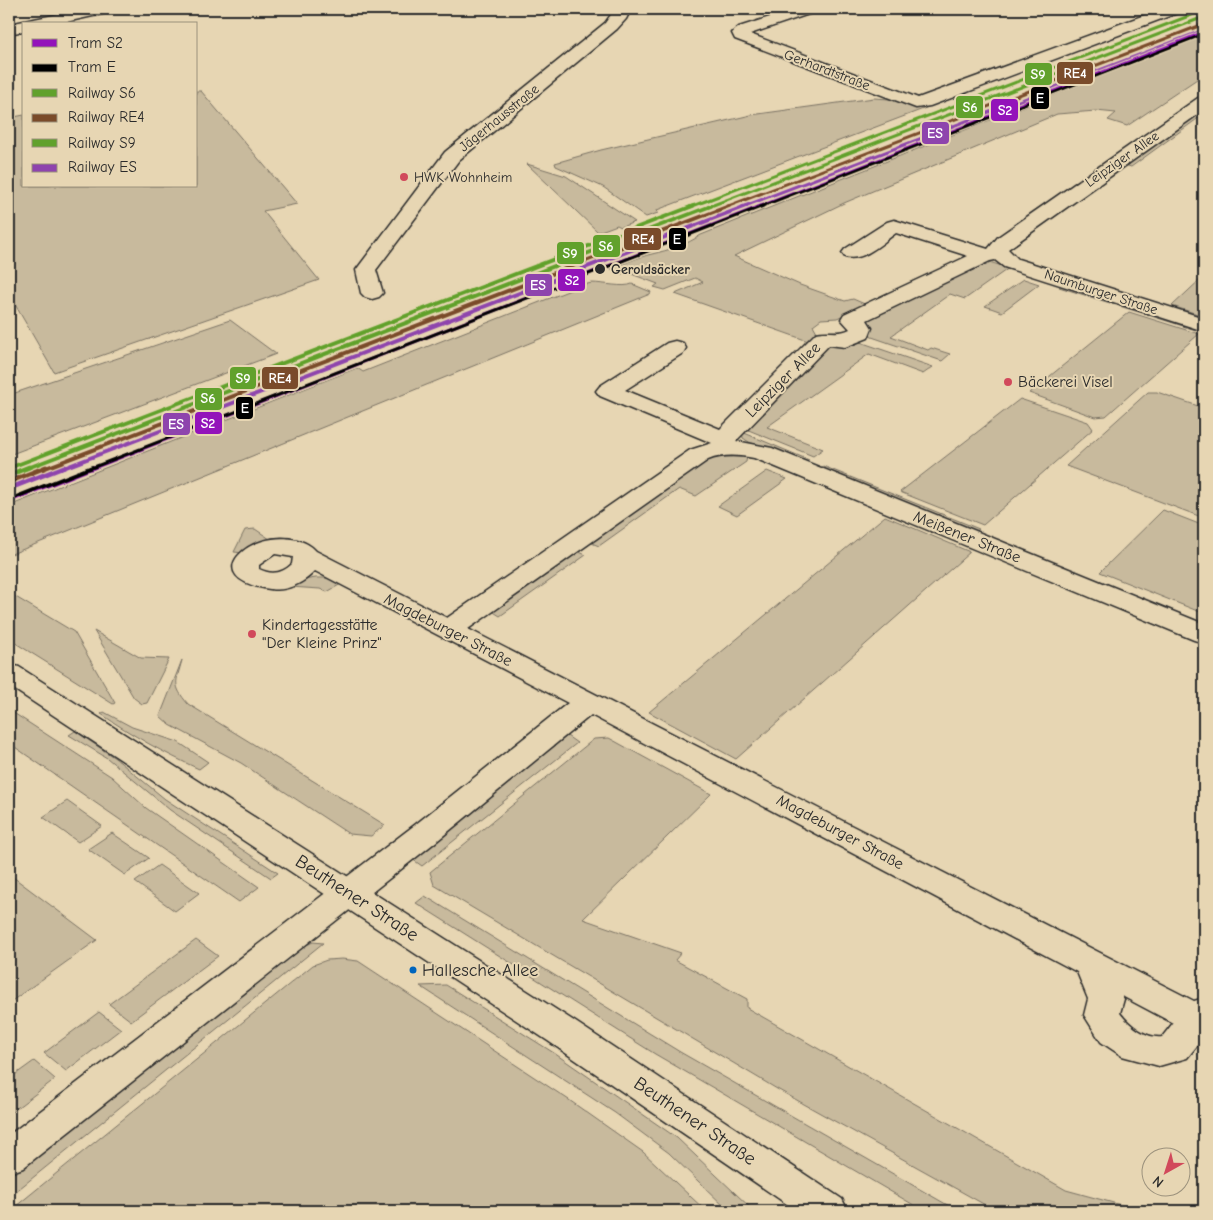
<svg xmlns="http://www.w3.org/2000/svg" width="1213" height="1220" viewBox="0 0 1213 1220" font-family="'Comic Neue',sans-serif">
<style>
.green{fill:#c8ba9d;stroke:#7a7264}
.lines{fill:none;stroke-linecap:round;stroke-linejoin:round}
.minor-casing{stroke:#2b2b2b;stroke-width:3}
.major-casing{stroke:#2b2b2b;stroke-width:3}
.minor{fill:#e7d6b3;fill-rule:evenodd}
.major{fill:#e7d6b3;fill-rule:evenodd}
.rail-1-far2-casing{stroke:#e7d6b3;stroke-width:5.5}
.rail-1-far1-casing{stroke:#e7d6b3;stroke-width:7}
.rail-1-casing{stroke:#e7d6b3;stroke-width:9}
.rail-2-far2-casing{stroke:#e7d6b3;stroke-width:5.5}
.rail-2-far1-casing{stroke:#e7d6b3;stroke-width:7}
.rail-2-casing{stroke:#e7d6b3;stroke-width:9}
.rail-3-far1-casing{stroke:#e7d6b3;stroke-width:5.5}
.rail-3-casing{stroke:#e7d6b3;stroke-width:7}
.rail-4-far2-casing{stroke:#e7d6b3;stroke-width:5.5}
.rail-4-far1-casing{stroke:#e7d6b3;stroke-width:7}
.rail-4-casing{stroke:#e7d6b3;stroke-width:9}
.rail-1-far2{stroke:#61a12c;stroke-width:3}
.rail-1-far1{stroke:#61a12c;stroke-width:4}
.rail-1{stroke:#61a12c;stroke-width:5}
.rail-2-far2{stroke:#7a4b2a;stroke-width:3}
.rail-2-far1{stroke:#7a4b2a;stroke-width:4}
.rail-2{stroke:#7a4b2a;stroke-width:5}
.rail-3-far1{stroke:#61a12c;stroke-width:3}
.rail-3{stroke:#61a12c;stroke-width:4}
.rail-4-far2{stroke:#8e44ad;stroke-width:3}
.rail-4-far1{stroke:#8e44ad;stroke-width:4}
.rail-4{stroke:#8e44ad;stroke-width:5}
.tram-1-far2-casing{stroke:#e7d6b3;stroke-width:5}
.tram-1-far1-casing{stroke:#e7d6b3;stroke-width:6}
.tram-1-casing{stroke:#e7d6b3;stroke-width:8}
.tram-2-far2-casing{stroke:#e7d6b3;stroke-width:5}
.tram-2-far1-casing{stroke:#e7d6b3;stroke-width:6}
.tram-2-casing{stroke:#e7d6b3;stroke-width:8}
.tram-1-far2{stroke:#9313ba;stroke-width:2.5}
.tram-1-far1{stroke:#9313ba;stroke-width:3}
.tram-1{stroke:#9313ba;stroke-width:4}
.tram-2-far2{stroke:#000;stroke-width:2.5}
.tram-2-far1{stroke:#000;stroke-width:3}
.tram-2{stroke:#000;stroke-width:4}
.poi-dot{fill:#d1495b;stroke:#e7d6b3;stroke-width:2}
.stop-dot{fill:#2b2b2b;stroke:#e7d6b3;stroke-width:2}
.bus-dot{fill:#0065bd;stroke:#e7d6b3;stroke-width:2}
.labels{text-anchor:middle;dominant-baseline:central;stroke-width:4;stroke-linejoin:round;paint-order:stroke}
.far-street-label{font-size:14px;fill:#2b2b2b;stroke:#e7d6b3}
.far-poi-label{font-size:14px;fill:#2b2b2b;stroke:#e7d6b3;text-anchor:start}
.far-stop-label{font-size:14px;font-weight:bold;fill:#2b2b2b;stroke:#e7d6b3;text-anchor:start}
.street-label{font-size:16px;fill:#2b2b2b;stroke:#e7d6b3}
.poi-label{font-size:16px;fill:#2b2b2b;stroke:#e7d6b3;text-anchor:start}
.near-bus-label{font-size:18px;fill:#2b2b2b;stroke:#e7d6b3;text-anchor:start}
.near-street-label{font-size:19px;fill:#2b2b2b;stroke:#e7d6b3}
.line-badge{stroke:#e7d6b3;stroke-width:2}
.badge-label{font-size:14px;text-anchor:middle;font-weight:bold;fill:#fff}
</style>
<rect width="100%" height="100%" fill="#e7d6b3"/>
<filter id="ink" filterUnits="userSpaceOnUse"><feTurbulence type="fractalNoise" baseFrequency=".02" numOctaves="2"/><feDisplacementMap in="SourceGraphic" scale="10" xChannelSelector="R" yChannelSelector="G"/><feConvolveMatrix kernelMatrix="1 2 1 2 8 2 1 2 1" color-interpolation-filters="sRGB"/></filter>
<g filter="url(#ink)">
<!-- green -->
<g class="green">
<path d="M1187,9L657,210L658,213L646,217L603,187L556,166L555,163L601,150L751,115L874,98L889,99L907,104L1021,70Z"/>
<path d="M1204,35V78L1200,77L1127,126L1108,120L1116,113L1096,111L1057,114L844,203L734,256L800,285L845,301L853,299L867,305L837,318L821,319L813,325L817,332L808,341L675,294L703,282L695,278L665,290L654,287L658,284L626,272L622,274L611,269C624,264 638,257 652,254C669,250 686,245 701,235Z"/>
<path d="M196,91H201L297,204L263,211L319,280L54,372L9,294V118L24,115V186H196Z"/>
<path d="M1198,112H1204V114L1131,167L1122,164Z"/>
<path d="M527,164L566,176L635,222L621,227L617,225L598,232Z"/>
<path d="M989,262L1009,268L965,299L950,294L891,336L928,350L931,348L950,354L942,361L869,336L871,330L870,325L860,319L976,263Z"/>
<path d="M1204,276V316L1172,306Z"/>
<path d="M1024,279L1039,284L1002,312L985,306Z"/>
<path d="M592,283C603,283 624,288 632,284L651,292L650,294L9,555V506L357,368L363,372L583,285Z"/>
<path d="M1062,284L1204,330L1202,332L1059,287Z"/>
<path d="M1129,312L1199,334L1106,416L1095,417L1029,393Z"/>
<path d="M230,320L276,354L9,455V395Z"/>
<path d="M860,342L933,367L923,374L869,354L767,427L823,449L813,456L746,429L827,345H849Z"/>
<path d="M1148,392H1157L1204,408V518L1066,466Z"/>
<path d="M1020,399L1088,422L1093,429L983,525L900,492Z"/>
<path d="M742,432L809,460L804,463L749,442L743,438Z"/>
<path d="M721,454L747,456L746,462L696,496L679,489L599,546L589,542L709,458Z"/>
<path d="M823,466L979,529L974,533L819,469Z"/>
<path d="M767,471L787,479L737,515L718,506Z"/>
<path d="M1163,510L1204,526V608L1200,612L1100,572Z"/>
<path d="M885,516L970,552L736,759L649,712Z"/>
<path d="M255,529L270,539L268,542L244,553L234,552L245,530Z"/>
<path d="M577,551L586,555L500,616L492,611Z"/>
<path d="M316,578H329L341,584L327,592L320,589L290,587L303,580Z"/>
<path d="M9,593L74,632L115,703L113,704L9,639Z"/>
<path d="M94,631L141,658L169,659L147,703L142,704L134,698Z"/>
<path d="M182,660C176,683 172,685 188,704L385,825L371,836L349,834L241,763L170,725L160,716Z"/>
<path d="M9,710L112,777L146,808L259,887L239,902L9,743Z"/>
<path d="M104,712L132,727L178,742L208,762L199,769C163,753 132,735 101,714Z"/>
<path d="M75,731L115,758L165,799L278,873L271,878L170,810L107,758L69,735Z"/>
<path d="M567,736L577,743L422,866L412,859Z"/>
<path d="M609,738L711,794L583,919L681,953L675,960L747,999V1008L1066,1190L1143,1211H996L777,1089L434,885L430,872L594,739Z"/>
<path d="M67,801L102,826L78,842L43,817Z"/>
<path d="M112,833L149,858L125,875L88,849Z"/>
<path d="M159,865L199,893L175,911L135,882Z"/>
<path d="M9,874L97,940L9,1003Z"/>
<path d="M425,896L680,1052L958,1211H924L655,1054L416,903Z"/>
<path d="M196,940L218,956L131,1021L109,1004Z"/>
<path d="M313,942L323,943L9,1197V1177L302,947Z"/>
<path d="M342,959L358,961L569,1100L643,1152L706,1211H10L313,965L327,960Z"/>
<path d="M446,985L554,1053L677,1138L754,1211H729L669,1153L615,1113L420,986Z"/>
<path d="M99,1012L121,1029L66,1071L44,1053Z"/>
<path d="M34,1061L55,1079L9,1114V1079Z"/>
</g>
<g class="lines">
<!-- minor casing -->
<g class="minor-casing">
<g id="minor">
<path d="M615,9H631L626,19L617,29L459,160L376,270L383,293L379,297L372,299L365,297L361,293L356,270L445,152L605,23Z"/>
<path d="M795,9H818L815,12L750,34L918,98L1161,9H1183L1180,12L930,106L916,108L735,39L732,33L739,27Z"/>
<path d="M1204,97V110L1008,249L1018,259L1204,318V331L1004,267L995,260L990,261L867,320L872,328L868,338L845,347L829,345L736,441L772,448L1204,624V643L1194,640L754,458C738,455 723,454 708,460L468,629L1194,1001L1204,998V1037L1187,1058L1159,1066L1122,1056L1101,1042L1084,1015L1088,999L1077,972L591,715L438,840L23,1168L9,1173V1135L416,824L568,703L315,571C304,583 286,592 270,589C196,579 249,528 297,540C304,542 311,545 316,551L447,618L690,450L712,443L600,396L596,391L600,386L667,343L675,341L683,343L686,348L683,353L625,390L720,429L816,333C828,330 839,335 850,329L841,319L844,314L968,256L896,233C882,243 863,262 845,257L842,253L845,249L887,222L894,220L988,249L998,237L1198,98ZM275,554L293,557L292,564C282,574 271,575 259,569V565ZM1122,996L1173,1023L1162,1037C1146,1039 1129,1025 1120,1013L1124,999Z"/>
</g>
</g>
<!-- major casing -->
<g class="major-casing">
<g id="major">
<path d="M84,9H114L111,12L57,24H24V31L9,34V24Z"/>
<path d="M9,664L19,667L574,1021L842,1199L848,1211H797L548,1041L9,686Z"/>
</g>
</g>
<!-- minor -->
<use href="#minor" class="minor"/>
<!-- major -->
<use href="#major" class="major"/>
<!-- rail-1-far2 casing -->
<g class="rail-1-far2-casing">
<path id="rail-1-far2" d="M708,207L1204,17"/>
</g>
<!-- rail-1-far1 casing -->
<g class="rail-1-far1-casing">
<path id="rail-1-far1" d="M25,469L711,206"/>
</g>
<!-- rail-1 casing -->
<g class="rail-1-casing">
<path id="rail-1" d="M9,475L29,467"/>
</g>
<!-- rail-2-far2 casing -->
<g class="rail-2-far2-casing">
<path id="rail-2-far2" d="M726,207L1204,24"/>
</g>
<!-- rail-2-far1 casing -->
<g class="rail-2-far1-casing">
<path id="rail-2-far1" d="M43,469L729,206"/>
</g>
<!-- rail-2 casing -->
<g class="rail-2-casing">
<path id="rail-2" d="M11,481L46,467"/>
</g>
<!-- rail-3-far1 casing -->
<g class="rail-3-far1-casing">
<path id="rail-3-far1" d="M690,207L1202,11"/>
</g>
<!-- rail-3 casing -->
<g class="rail-3-casing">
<path id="rail-3" d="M9,468L693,206"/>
</g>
<!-- rail-4-far2 casing -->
<g class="rail-4-far2-casing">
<path id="rail-4-far2" d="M742,207L1204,30"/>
</g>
<!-- rail-4-far1 casing -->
<g class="rail-4-far1-casing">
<path id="rail-4-far1" d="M61,469L746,206"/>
</g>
<!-- rail-4 casing -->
<g class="rail-4-casing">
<path id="rail-4" d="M13,487L64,467"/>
</g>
<!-- rail-1-far2 -->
<use href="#rail-1-far2" class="rail-1-far2"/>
<!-- rail-1-far1 -->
<use href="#rail-1-far1" class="rail-1-far1"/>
<!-- rail-1 -->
<use href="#rail-1" class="rail-1"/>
<!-- rail-2-far2 -->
<use href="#rail-2-far2" class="rail-2-far2"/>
<!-- rail-2-far1 -->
<use href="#rail-2-far1" class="rail-2-far1"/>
<!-- rail-2 -->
<use href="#rail-2" class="rail-2"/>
<!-- rail-3-far1 -->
<use href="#rail-3-far1" class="rail-3-far1"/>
<!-- rail-3 -->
<use href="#rail-3" class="rail-3"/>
<!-- rail-4-far2 -->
<use href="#rail-4-far2" class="rail-4-far2"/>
<!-- rail-4-far1 -->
<use href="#rail-4-far1" class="rail-4-far1"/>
<!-- rail-4 -->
<use href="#rail-4" class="rail-4"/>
<!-- tram-1-far2 casing -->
<g class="tram-1-far2-casing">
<path id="tram-1-far2" d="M758,207L1204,32"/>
</g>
<!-- tram-1-far1 casing -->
<g class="tram-1-far1-casing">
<path id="tram-1-far1" d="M91,469L761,206"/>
</g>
<!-- tram-1 casing -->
<g class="tram-1-casing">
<path id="tram-1" d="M9,501L94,467"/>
</g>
<!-- tram-2-far2 casing -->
<g class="tram-2-far2-casing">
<path id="tram-2-far2" d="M760,207L1204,34"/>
</g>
<!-- tram-2-far1 casing -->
<g class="tram-2-far1-casing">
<path id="tram-2-far1" d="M89,469L763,206"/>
</g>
<!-- tram-2 casing -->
<g class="tram-2-casing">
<path id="tram-2" d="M11,499L92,467"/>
</g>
<!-- tram-1-far2 -->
<use href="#tram-1-far2" class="tram-1-far2"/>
<!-- tram-1-far1 -->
<use href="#tram-1-far1" class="tram-1-far1"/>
<!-- tram-1 -->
<use href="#tram-1" class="tram-1"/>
<!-- tram-2-far2 -->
<use href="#tram-2-far2" class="tram-2-far2"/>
<!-- tram-2-far1 -->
<use href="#tram-2-far1" class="tram-2-far1"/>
<!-- tram-2 -->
<use href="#tram-2" class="tram-2"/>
</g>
</g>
<!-- markers -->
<g class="poi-dot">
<circle cx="404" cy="177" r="5"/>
<circle cx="1008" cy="382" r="5"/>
<circle cx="252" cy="634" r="5"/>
</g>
<circle class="stop-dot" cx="600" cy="269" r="6"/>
<circle class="bus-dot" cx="413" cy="970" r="4.5"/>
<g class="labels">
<!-- far-street labels -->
<g class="far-street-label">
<text transform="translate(827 70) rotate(21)">Gerhardtstraße</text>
<text transform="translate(499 118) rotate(-39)">Jägerhausstraße</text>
<text transform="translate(1122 159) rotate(-35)">Leipziger Allee</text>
<text transform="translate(1101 292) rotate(18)">Naumburger Straße</text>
</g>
<!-- far-poi labels -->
<g class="far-poi-label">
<text x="414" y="177">HWK Wohnheim</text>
</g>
<!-- far-stop labels -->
<g class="far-stop-label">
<text x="611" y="269">Geroldsäcker</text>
</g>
<!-- street labels -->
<g class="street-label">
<text transform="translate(783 380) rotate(-45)">Leipziger Allee</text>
<text transform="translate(967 537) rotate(22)">Meißener Straße</text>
<text transform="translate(448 630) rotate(27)">Magdeburger Straße</text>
<text transform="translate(840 832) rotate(28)">Magdeburger Straße</text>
</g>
<!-- poi labels -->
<g class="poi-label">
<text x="1018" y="382">Bäckerei Visel</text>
<text x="262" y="625">Kindertagesstätte<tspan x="262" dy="18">"Der Kleine Prinz"</tspan></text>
</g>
<!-- near-bus labels -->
<g class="near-bus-label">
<text x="422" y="970">Hallesche Allee</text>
</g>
<!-- near-street labels -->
<g class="near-street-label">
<text transform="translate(357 898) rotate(33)">Beuthener Straße</text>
<text transform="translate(695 1121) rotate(34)">Beuthener Straße</text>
</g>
</g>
<g class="line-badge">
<rect x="1056" y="61" width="38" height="24" rx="5" fill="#7a4b2a"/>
<rect x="1024" y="62" width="29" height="24" rx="5" fill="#61a12c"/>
<rect x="1030" y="86" width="20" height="24" rx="5" fill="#000"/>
<rect x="955" y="95" width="29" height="24" rx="5" fill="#61a12c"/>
<rect x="990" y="98" width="29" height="24" rx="5" fill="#9313ba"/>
<rect x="921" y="121" width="29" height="24" rx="5" fill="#8e44ad"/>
<rect x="623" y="227" width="39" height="24" rx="5" fill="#7a4b2a"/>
<rect x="668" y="227" width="19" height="24" rx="5" fill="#000"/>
<rect x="592" y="234" width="29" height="24" rx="5" fill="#61a12c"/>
<rect x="556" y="241" width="29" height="24" rx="5" fill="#61a12c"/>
<rect x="557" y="268" width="29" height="24" rx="5" fill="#9313ba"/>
<rect x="524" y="273" width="29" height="24" rx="5" fill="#8e44ad"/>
<rect x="261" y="366" width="38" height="24" rx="5" fill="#7a4b2a"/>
<rect x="229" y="366" width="28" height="24" rx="5" fill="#61a12c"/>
<rect x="194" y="387" width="29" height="24" rx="5" fill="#61a12c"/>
<rect x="235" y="396" width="19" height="24" rx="5" fill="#000"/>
<rect x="194" y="411" width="29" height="24" rx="5" fill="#9313ba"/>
<rect x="162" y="412" width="29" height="24" rx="5" fill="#8e44ad"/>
</g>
<g class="badge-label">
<text x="1075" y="78">RE4</text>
<text x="1038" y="79">S9</text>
<text x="1040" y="103">E</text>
<text x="970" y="112">S6</text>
<text x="1005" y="115">S2</text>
<text x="935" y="138">ES</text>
<text x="643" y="244">RE4</text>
<text x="677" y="244">E</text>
<text x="606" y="251">S6</text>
<text x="570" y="258">S9</text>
<text x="572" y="285">S2</text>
<text x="538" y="290">ES</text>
<text x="280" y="383">RE4</text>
<text x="243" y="383">S9</text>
<text x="208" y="403">S6</text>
<text x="245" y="413">E</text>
<text x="208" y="428">S2</text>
<text x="176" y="429">ES</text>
</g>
<!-- margin -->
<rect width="1213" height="1220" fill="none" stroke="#e7d6b3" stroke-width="30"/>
<rect x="15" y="15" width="1183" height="1190" fill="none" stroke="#2b2b2b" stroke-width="2" filter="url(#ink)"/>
<!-- legend -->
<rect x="22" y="22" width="175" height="165" fill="#e7d6b3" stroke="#9c927d"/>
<rect x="32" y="39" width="25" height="8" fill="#9313ba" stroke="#9c927d"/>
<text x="68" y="48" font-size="15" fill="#2b2b2b">Tram S2</text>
<rect x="32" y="64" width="25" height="8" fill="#000000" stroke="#9c927d"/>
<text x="68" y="72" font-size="15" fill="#2b2b2b">Tram E</text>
<rect x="32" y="89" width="25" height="8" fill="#61a12c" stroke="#9c927d"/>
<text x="68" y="98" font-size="15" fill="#2b2b2b">Railway S6</text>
<rect x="32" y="114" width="25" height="8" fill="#7a4b2a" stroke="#9c927d"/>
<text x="68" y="122" font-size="15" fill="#2b2b2b">Railway RE4</text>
<rect x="32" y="139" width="25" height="8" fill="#61a12c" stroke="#9c927d"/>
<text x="68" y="148" font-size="15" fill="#2b2b2b">Railway S9</text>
<rect x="32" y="164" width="25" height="8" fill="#8e44ad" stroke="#9c927d"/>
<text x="68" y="172" font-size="15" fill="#2b2b2b">Railway ES</text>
<!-- north arrow -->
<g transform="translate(1166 1172) rotate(219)"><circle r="24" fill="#e7d6b3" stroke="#9c927d"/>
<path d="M0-4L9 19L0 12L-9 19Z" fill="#d1495b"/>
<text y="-8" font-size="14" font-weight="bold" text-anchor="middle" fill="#2b2b2b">N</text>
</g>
</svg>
